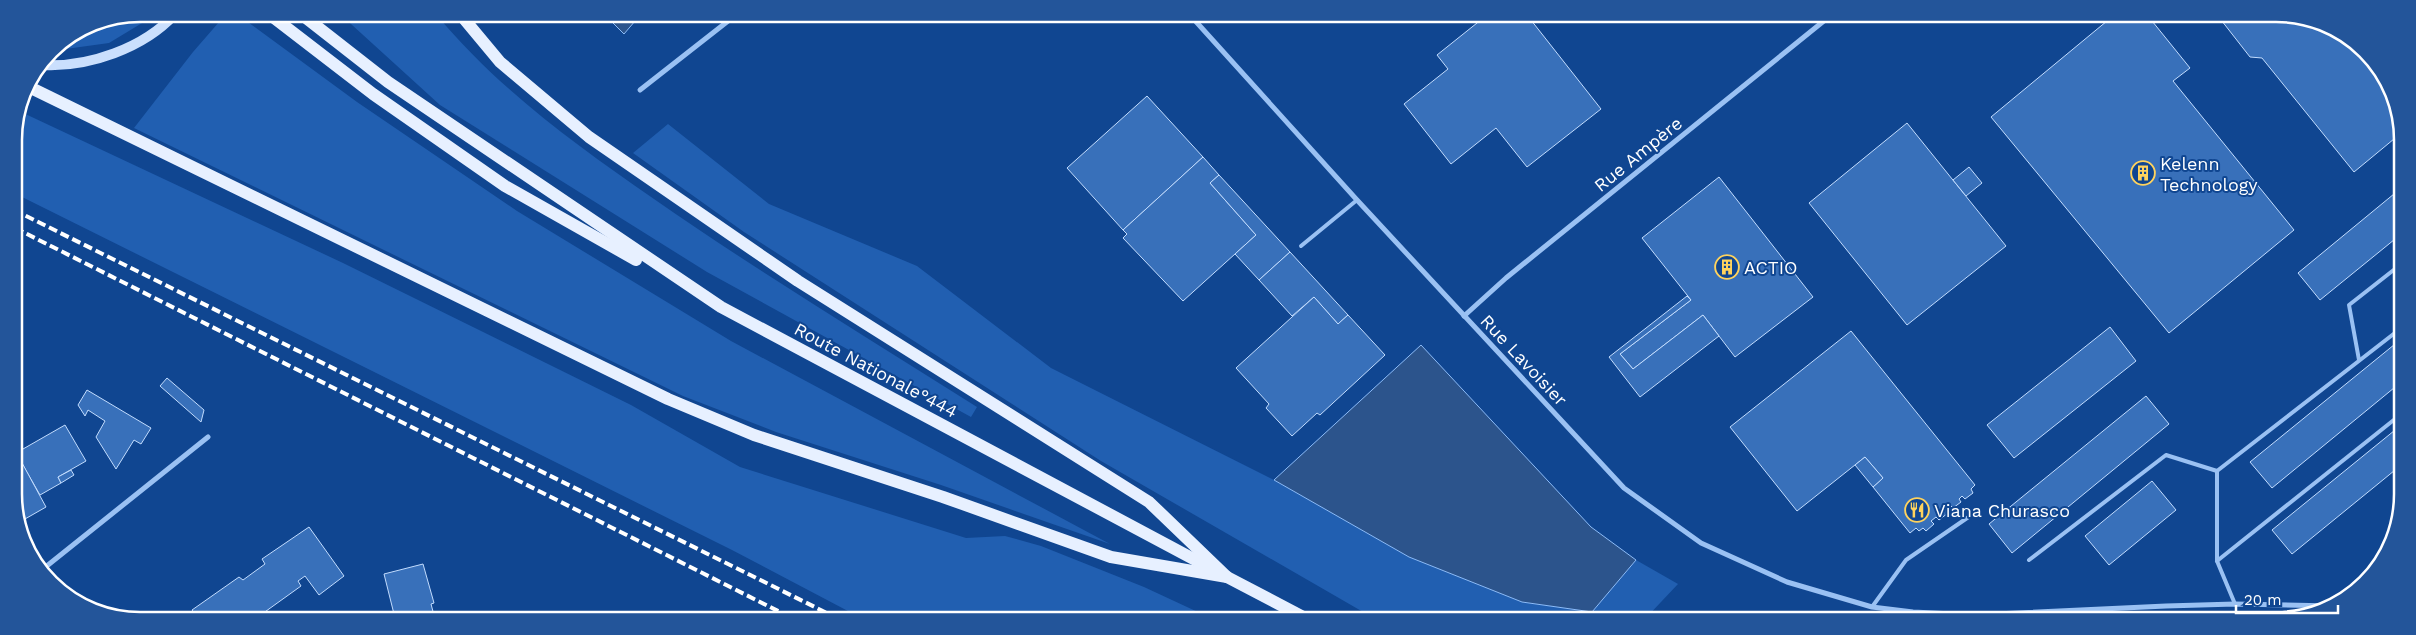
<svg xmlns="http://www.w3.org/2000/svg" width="2416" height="635" viewBox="0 0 2416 635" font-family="'Work Sans',sans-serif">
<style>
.green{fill:#215fb1}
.water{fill:#2c548c;stroke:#8cbbf7}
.building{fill:#3870ba;stroke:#c2dcfe}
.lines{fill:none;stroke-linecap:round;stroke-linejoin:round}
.service{stroke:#9ac1f3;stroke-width:4}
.minor{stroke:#9ac1f3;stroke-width:5}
.secondary{stroke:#cadffd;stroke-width:10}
.primary{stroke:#e7f0ff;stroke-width:12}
.rail{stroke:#fff;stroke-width:4;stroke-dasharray:9 4;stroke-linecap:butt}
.labels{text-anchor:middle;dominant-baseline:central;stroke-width:4;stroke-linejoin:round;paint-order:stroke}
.street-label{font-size:18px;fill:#fff;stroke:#104691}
.poi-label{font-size:18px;fill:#fff;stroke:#104691;text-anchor:start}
.rim{fill:none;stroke:#fff;stroke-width:2.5}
</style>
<rect width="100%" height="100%" fill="#104691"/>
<!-- green -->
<g class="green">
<path d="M140,14H157L109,43L51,51L92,23Z"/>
<path d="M226,14H237L357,102L517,211L731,341L1110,544L941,485L776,432L683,396L134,128L193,52Z"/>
<path d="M340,14H436C497,88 576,145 654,199C759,272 869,339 977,407L971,417L707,272L440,105Z"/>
<path d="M19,111L343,263L631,405L740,467L966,538L1005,536L1041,546L1144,587L1215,620H865L732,550L14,193V132Z"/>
<path d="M668,124L769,204L917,266L1051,368L1274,480L1409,557L1522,602L1592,611L1636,560L1678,584L1644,620H1377L1101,461L744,232L633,153Z"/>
</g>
<!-- water -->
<g class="water">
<path d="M604,14H641L624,34Z"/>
<path d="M1421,345L1591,527L1636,560L1592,612L1522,602L1409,557L1274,480Z"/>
</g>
<!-- building -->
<g class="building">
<path d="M1487,15H1527L1601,109L1527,167L1496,128L1451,164L1404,104L1448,69L1437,55Z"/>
<path d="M2113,16H2148L2190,68L2173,81L2294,230L2169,333L1991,117Z"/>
<path d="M2218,16H2301L2365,51L2400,116V134L2354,172L2262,58L2250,57Z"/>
<path d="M1147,96L1203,157L1123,230L1067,168Z"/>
<path d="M1907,123L2006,246L1907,325L1809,203Z"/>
<path d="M1203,157L1219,175L1210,183L1256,235L1183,301L1123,238L1127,234L1123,230Z"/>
<path d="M1969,167L1982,183L1966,196L1953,180Z"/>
<path d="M1219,175L1290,252L1259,280L1235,254L1256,235L1210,183Z"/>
<path d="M1719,177L1813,297L1735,357L1703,315L1633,369L1620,354L1691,300L1642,238Z"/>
<path d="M2400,189V235L2320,300L2298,273Z"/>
<path d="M1290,252L1348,315L1338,324L1314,297L1292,316L1259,280Z"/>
<path d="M1687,296L1691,300L1620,354L1633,369L1703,315L1719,336L1640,397L1609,357Z"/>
<path d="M1314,297L1338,324L1348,315L1385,355L1320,415L1317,413L1292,436L1266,408L1269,404L1236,368Z"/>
<path d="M2110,327L2136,361L2014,458L1987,425Z"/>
<path d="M1851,331L1975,485L1971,489L1973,493L1965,499L1962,496L1959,499L1961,502L1953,508L1950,505L1946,509L1948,513L1939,520L1936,517L1931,521L1934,524L1926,531L1923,528L1919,531L1916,528L1910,533L1873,487L1883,478L1865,457L1797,511L1730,427Z"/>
<path d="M2400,340V383L2272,488L2250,462Z"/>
<path d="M167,378L204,410L201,422L160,386Z"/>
<path d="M87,390L151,428L141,444L134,440L116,469L96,437L105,421L88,410L85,416L78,405Z"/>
<path d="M2146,396L2169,424L2012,553L1989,524Z"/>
<path d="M65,425L86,461L58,477L61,483L40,495L16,453Z"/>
<path d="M2400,426V466L2292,554L2272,530Z"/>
<path d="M1865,457L1883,478L1873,487L1855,465Z"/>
<path d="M21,461L46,507L18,523L16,485L22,481L16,472V465Z"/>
<path d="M71,470L74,475L61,483L58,477Z"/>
<path d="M2152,481L2176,510L2109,565L2085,536Z"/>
<path d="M309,527L344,576L319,595L305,576L298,581L301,586L255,619H199L192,610L239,577L243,580L265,564L262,559Z"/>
<path d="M423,564L434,603L431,604L435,619H391L390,615L394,614L384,574Z"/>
</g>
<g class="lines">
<!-- service -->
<g class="service">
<path d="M1301,246L1357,200"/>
<path d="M2359,360L2349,305L2400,265"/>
<path d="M2217,471L2400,329"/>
<path d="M2217,471V561L2235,604"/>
<path d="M2029,560L2166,455L2217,471"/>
<path d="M2217,561L2400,415"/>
<path d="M1872,607L1906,560L1970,516"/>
</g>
<!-- minor -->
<g class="minor">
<path d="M1190,15L1357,200L1624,488L1701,543L1787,582L1872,607L1913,612L1973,615L2166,606L2235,604L2333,606"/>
<path d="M640,90L737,14"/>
<path d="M1464,316L1506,278L1830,16"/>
<path d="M43,569L208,437"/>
<path d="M2057,612V621"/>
</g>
<!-- secondary -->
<path class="secondary" d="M41,65C88,68 144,48 175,14"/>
<!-- primary -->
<g class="primary">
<path d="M269,14L373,94L505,186L636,260"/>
<path d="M301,14L388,82L721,307L1216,571"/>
<path d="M460,14L500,62L589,137L798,281L1149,502L1227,577L1309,620"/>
<path d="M27,86L668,399L754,435L943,497L1111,557L1227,577"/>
</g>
<!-- rail -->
<g class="rail">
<path d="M14,210L841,620"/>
<path d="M15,228L794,619"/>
</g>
</g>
<!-- icons -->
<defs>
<g id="building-ring" transform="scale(1.25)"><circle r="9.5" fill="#104691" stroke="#ffd35d" stroke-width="1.5"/><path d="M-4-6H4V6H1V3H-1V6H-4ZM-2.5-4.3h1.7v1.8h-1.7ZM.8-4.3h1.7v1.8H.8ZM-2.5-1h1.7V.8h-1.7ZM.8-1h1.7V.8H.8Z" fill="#ffd35d"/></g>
<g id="restaurant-ring" transform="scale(1.25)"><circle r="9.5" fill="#104691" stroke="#ffd35d" stroke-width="1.5"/><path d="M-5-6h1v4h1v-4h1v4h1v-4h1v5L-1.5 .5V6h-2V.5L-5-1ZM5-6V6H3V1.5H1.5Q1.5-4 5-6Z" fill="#ffd35d"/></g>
</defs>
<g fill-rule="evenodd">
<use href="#building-ring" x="2143" y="173"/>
<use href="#building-ring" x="1727" y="267"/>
<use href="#restaurant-ring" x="1917" y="510"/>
</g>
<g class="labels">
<!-- street labels -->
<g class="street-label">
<text transform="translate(1638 154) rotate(-39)">Rue Ampère</text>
<text transform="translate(1524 360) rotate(47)">Rue Lavoisier</text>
<text transform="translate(876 370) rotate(28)">Route Nationale°444</text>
</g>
<!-- poi labels -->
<g class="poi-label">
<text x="2160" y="163">Kelenn<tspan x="2160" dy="21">Technology</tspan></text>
<text x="1744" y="267">ACTIO</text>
<text x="1934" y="510">Viana Churasco</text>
</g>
</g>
<!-- crop -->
<path d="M0 0H2416V635H0ZM140 22H2276A118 118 0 0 1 2394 140V494A118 118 0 0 1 2276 612H140A118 118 0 0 1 22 494V140A118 118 0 0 1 140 22Z" fill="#23559a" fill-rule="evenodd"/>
<path class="rim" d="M140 22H2276A118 118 0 0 1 2394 140V494A118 118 0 0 1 2276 612H140A118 118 0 0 1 22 494V140A118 118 0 0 1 140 22Z"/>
<!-- scale -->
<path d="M2236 605v8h102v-8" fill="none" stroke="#ffffff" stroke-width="2.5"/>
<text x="2244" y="605" font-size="15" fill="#ffffff" stroke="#104691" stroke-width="4" paint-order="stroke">20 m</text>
</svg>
